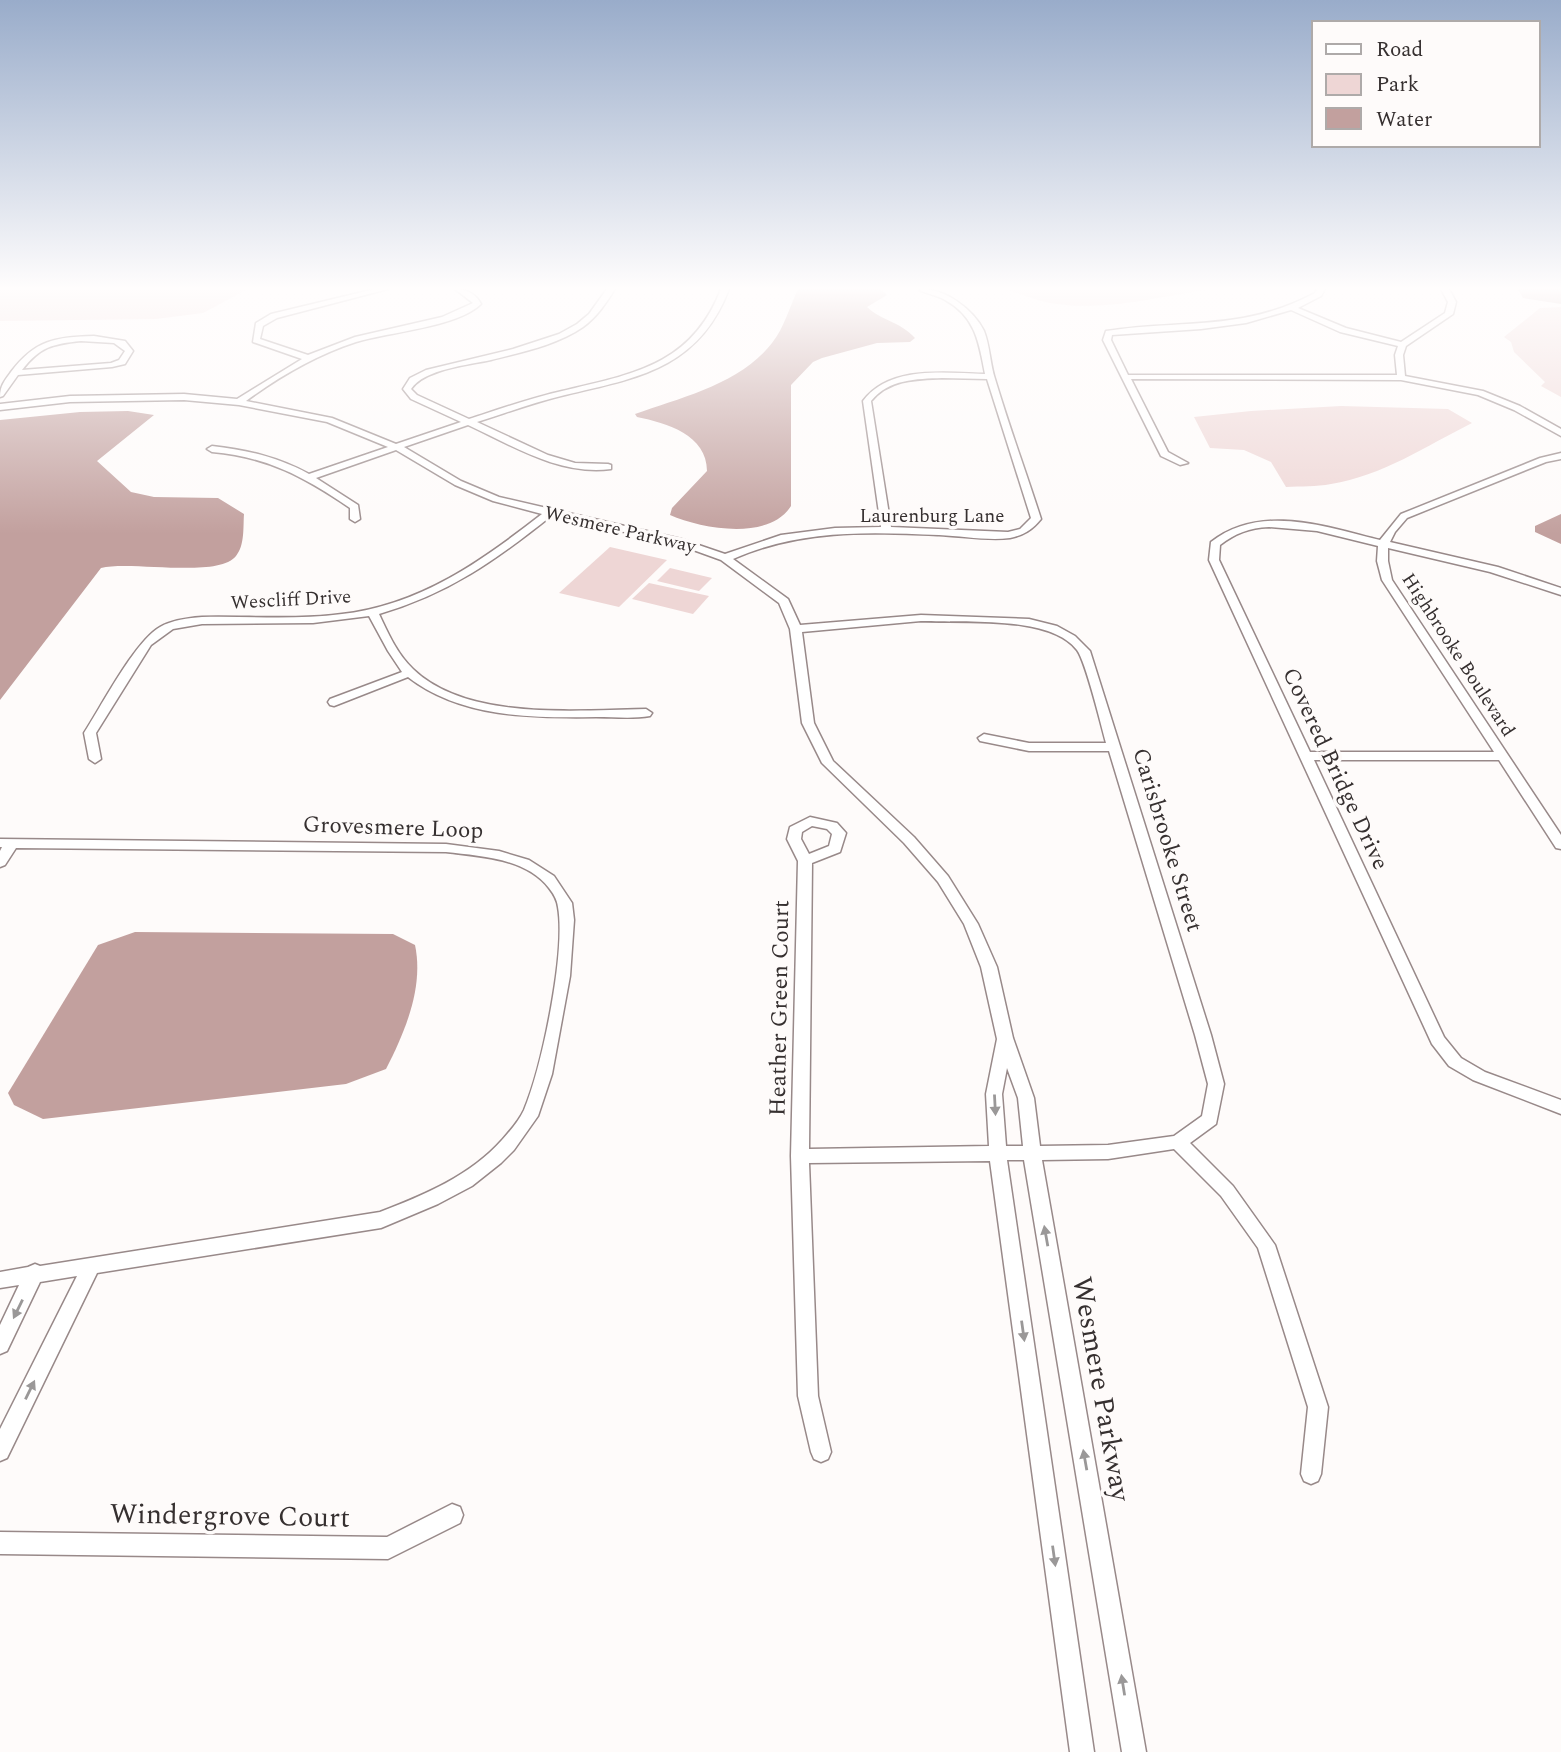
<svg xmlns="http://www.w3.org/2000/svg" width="1561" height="1752" viewBox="0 0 1561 1752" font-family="Spectral,serif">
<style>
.green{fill:#eed6d5}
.water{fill:#c2a09e}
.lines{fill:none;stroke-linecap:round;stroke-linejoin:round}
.minor-casing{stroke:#988989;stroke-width:3}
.minor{fill:#fff;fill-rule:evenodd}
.oneway{fill:#9a9898}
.labels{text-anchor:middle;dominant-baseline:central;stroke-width:7;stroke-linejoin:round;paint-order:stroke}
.far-street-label{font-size:19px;fill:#363030;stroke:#fefbfa}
.street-label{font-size:23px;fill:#363030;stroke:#fefbfa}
.near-street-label{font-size:28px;fill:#363030;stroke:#fefbfa}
</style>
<rect width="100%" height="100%" fill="#fefbfa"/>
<!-- green -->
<g class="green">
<path d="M0,289H248L203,313L156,319L0,321Z"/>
<path d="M1004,289H1214C1161,296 1110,311 1057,304C1039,302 1021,294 1004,289Z"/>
<path d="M1561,307V397L1541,386L1545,382L1514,352L1511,342L1504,337L1540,308Z"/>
<path d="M1341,406L1448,409L1472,423C1426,446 1382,476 1331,484C1316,487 1301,486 1286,487L1271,462L1244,450L1210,448L1194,417L1251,411Z"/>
<path d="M610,547L667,560L619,607L559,593Z"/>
<path d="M670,568L712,578L699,591L657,581Z"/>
<path d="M649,583L709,596L693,614L632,599Z"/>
</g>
<!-- water -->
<g class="water">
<path d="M798,289H880L887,295L867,307C882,321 901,322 915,338L910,342L877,343L822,358L813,362L791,385V506C769,541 702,529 670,515L672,508L707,471C707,435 667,423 637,417L635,414C682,397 740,384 772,343C784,328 790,306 798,289Z"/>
<path d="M1518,289H1561V304L1523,298Z"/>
<path d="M128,411L154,415L97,461L131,492L154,497L218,498L244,514C243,527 245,545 236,556C217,579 131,560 101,568L0,700V420L80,412Z"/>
<path d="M1561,514V544L1535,532V526Z"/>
<path d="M135,932L393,934L415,945C424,987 405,1032 386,1069L346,1084L43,1119L14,1105L8,1093L98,945Z"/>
</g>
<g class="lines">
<!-- minor casing -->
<g class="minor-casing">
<g id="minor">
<path d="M375,289H388L277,318L263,326L260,339L308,355L355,337L442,317L473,303L455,289C466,289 476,294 481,304C458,327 389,332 356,342C316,355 280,376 246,401L332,418L396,444L461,422L411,399L403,389L410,378L426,370L513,349L559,334L577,324L589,314L607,289H615C606,303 597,317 583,327C557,345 522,352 491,360C469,365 424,369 411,389L417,395L469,419C500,409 531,398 562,391C633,374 692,365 721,289H729C699,368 638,378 565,395C535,402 506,413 477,422L548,455L575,463L608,464L611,465V469C561,476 513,446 468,425L404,447L461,481L499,497L681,539L725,554L781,535L835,528L881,527L863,401C890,365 945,373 985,374C979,343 976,317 945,300C937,295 927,294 919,290C943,286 974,310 984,331C990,346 990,364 995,379C1009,426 1026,472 1041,519C1032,530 1024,535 1010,538C988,541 962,536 939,535C867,532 801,529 733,559L788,599L800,625L921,615L1029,619L1057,626L1075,636L1090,651L1211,1035L1224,1084L1216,1124L1190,1143L1233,1186L1275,1245L1328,1407L1321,1474L1318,1481L1311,1484L1304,1481L1301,1474L1308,1407L1258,1248L1221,1196L1174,1149L1108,1159L1042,1160L1146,1752H1122L1024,1160H1007L1094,1752H1070L990,1161L809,1163L818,1396L831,1452L828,1459L821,1462L814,1459L811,1452L798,1396L791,1156L798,861L787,839L790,827L810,817L837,823L846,833L840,852L812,863L809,1149L989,1146L986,1094L997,1039L981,967L964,924L938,882L904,843L822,763L802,723L790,629L779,603L721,560L674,543L551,516C496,560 448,594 379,614C388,633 397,654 413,669C467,721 576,710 646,709L652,713L650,716C633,719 614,717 596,717C532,718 461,718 408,677L334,706L330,705L328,702L330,699L402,672L388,651L369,616L313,623L202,624L173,629L151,645L96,733L101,759L95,763L89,759L84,733C101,707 135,641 160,627C172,620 188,618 202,617C249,616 296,620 342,614C420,605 482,561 542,514L493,501L455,485L396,450L316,478L358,505L360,519L355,522L350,519V508C304,477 268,457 212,452L207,449L212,446C247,450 278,457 309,474L388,447L327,422L239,405L184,400L70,402L0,410V404L70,396L184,394L237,399L302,359L253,342L256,323L271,314ZM942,378L987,379L1031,518L1020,529L1008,532L891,527L871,401C889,379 916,379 942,378ZM921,621C963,623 1050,615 1077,650C1086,662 1101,725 1106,743H1029L984,734L978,738L980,741L1029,751H1109L1195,1035L1208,1084L1202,1116L1174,1136L1108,1145L1040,1146L1034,1098L1013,1038L997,967L978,924L948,876L914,837L833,761L814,723L802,632ZM812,826L827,829L832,834L829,846L809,854L801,839L802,832ZM1007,1068L1018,1098L1023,1146H1006L1002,1094Z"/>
<path d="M1317,289H1325L1321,296L1298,308L1346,328L1401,342L1445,313L1448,302L1441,289H1449L1456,302L1453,314L1406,346L1403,355L1405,376L1483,391L1520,406L1561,429V436L1514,410L1478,395L1401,380L1131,379L1168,452L1188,463L1180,465L1161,456L1103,340L1106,331C1183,319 1242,332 1315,293ZM1291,310L1340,332L1398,346L1395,355L1397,375H1128L1111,340L1112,335L1201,329L1246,323Z"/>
<path d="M94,336L125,341L133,351L125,364L112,367L18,375L3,396L0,397C0,386 5,380 11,372C35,340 55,337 94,336ZM81,341L114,343L125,351L119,360L111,363L22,370C40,347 52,344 81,341Z"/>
<path d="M1561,453V459L1546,462L1407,518L1395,532L1390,542L1498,567L1561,588V595L1490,572L1388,548V561L1392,580L1561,835V849L1556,848L1499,760H1314L1444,1037L1461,1058L1485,1072L1561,1100V1114L1473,1080L1449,1066L1432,1044L1209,560L1211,542C1261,503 1326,527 1380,540L1401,514L1540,458ZM1269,527L1317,531L1378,546L1377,561L1382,580L1494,752H1310L1219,560L1220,545C1236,533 1249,528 1269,527Z"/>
<path d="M0,839L446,844L499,851L529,860L554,876L572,903L574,920L570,976L552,1074L538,1116L514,1150L501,1163L472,1186L438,1204L381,1228L97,1273L7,1458L0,1461V1429L77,1276L40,1282L7,1351L0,1354V1325L19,1285L0,1288V1272L28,1267L35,1264L40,1266L380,1212C424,1195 470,1176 502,1140C510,1131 519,1121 524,1110C542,1067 566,952 558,907C557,899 553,893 549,888C526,858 480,856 446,852L16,848L5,865L0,867V851L2,847H0Z"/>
<path d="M452,1504L460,1507L463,1515L460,1523L388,1559L0,1554V1532L387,1537Z"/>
</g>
</g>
<!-- minor -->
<use href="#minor" class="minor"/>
</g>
<!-- one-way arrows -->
<defs><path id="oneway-solid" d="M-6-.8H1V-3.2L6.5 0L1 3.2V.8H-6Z" transform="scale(1.75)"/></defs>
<g class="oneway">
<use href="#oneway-solid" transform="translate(995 1105) rotate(87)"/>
<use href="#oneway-solid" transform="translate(1046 1236) rotate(-100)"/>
<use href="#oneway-solid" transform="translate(18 1309) rotate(116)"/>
<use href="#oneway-solid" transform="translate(1023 1331) rotate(82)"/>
<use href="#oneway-solid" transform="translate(30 1390) rotate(-64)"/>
<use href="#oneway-solid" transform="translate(1085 1460) rotate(-100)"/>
<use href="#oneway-solid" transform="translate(1054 1556) rotate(82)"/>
<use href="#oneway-solid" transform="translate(1123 1685) rotate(-99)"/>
</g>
<!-- sky -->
<linearGradient id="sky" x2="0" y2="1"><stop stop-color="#99acca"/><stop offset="0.54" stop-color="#fffdfd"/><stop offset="1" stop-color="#fffdfd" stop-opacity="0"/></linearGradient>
<rect width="1561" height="534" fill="url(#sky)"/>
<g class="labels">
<!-- far-street labels -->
<g class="far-street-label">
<text x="932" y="516">Laurenburg Lane</text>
<text transform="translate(620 530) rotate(13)">Wesmere Parkway</text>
<text transform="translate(291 600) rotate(-3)">Wescliff Drive</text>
<text transform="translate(1458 655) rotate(57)">Highbrooke Boulevard</text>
</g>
<!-- street labels -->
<g class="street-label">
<text transform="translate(1335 769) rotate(65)">Covered Bridge Drive</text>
<text transform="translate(393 828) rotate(2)">Grovesmere Loop</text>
<text transform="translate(1167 840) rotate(73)">Carisbrooke Street</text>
<text transform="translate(780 1008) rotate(-89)">Heather Green Court</text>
</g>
<!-- near-street labels -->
<g class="near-street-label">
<text transform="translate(1101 1389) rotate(80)">Wesmere Parkway</text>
<text transform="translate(230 1516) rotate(1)">Windergrove Court</text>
</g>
</g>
<!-- legend -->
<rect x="1312" y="21" width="228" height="126" fill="#fefbfa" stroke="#aeaaa9" stroke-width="2"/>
<rect x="1326" y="44" width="35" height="10" fill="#ffffff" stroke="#aeaaa9" stroke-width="2"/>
<text x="1376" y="56" font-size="21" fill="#363030">Road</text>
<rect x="1326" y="74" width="35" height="21" fill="#eed6d5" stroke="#aeaaa9" stroke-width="2"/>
<text x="1376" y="91" font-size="21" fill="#363030">Park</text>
<rect x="1326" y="108" width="35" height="21" fill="#c2a09e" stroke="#aeaaa9" stroke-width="2"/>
<text x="1376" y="126" font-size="21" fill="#363030">Water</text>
</svg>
